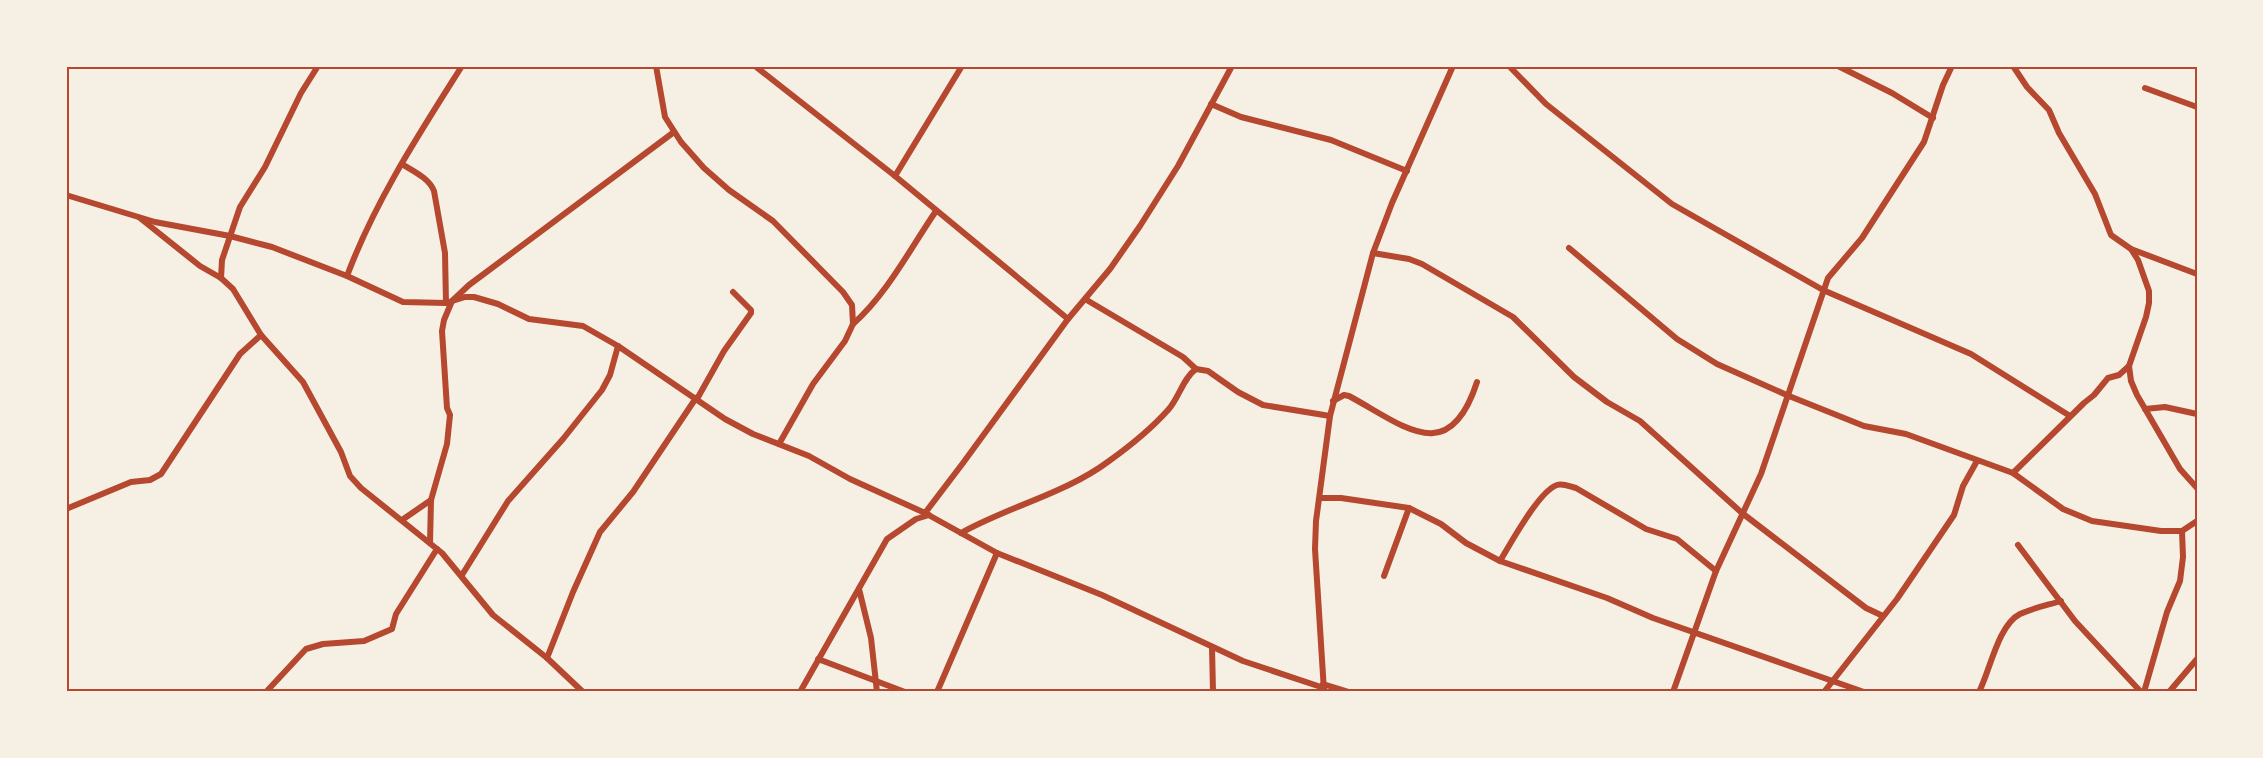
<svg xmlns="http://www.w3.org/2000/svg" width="2263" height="758" viewBox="0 0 2263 758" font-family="'Fira Sans',sans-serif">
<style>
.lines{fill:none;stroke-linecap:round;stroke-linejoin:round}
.minor{stroke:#b5482f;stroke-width:6}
.neatline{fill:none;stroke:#b5482f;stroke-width:2}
</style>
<rect width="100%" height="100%" fill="#f6efe4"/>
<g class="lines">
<!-- minor -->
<g class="minor">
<path d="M656,66L665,117L681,142L704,168L729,190L773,221L843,292L852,305L853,324L845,341L813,384L779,444"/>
<path d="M755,66L895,176L1068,319"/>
<path d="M1509,66L1546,104L1672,204L1823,290L1971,354L2070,416"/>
<path d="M1838,66L1892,93L1933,118"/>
<path d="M2013,66L2027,87L2049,110L2059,133L2095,194L2111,235L2131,249L2138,260L2149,291V303L2146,317L2129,366L2131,381L2137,395L2180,469L2197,488"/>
<path d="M2145,88L2197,107"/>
<path d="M1211,104L1241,117L1331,140L1407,171"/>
<path d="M402,164C413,171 429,178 434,191L445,253L446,303"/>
<path d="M895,176L962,66"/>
<path d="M66,195L155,222L230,236L272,247L347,276L403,302L446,303L465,297H474L498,304L529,319L583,326L618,346L725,419L753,434L809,456L850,479L925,513L997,553L1102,595L1243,661L1324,688"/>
<path d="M140,218L200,266L221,278L233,289L261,335L303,382L341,452L350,476L361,488L442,553L493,615L547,658L583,692"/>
<path d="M1569,248L1677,339L1717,364L1789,396L1864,426L1906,434L2013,473L2063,509L2092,521L2161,531H2182L2197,521"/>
<path d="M2131,249L2197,274"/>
<path d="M1373,253L1409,259L1422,264L1513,317L1574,377L1607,402L1640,421L1742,513L1866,608L1883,616"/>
<path d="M347,276C375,201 419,134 462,66"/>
<path d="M221,278L222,260L240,207L265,167L301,93L318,66"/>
<path d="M1085,299L1183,357L1196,369"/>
<path d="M853,324C887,294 910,249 936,211"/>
<path d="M697,399L724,351L751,313V310L733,292"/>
<path d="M1333,401L1344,395L1349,396C1403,425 1449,469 1477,382"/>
<path d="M2145,409L2165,407L2197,414"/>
<path d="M2013,473L2084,403L2094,395L2108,378L2119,375L2129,366"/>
<path d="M1320,498H1341L1409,508L1441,524L1466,543L1500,561L1607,598L1653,618L1864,692"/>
<path d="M66,509L131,482L150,480L161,474L240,354L261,335"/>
<path d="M925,513L963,463L1068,319L1110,269L1140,226L1178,166L1232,66"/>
<path d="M402,520L431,500"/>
<path d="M961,533C1009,506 1065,494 1109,461C1130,446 1151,429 1168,410C1179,398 1183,378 1196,369L1208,371L1238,392L1263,405L1330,416"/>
<path d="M430,543L431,500L447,444L450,415L447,408L442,331L444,320L452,301L469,285L674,132"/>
<path d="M2018,545L2075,621L2141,692"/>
<path d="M1500,561C1511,543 1539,491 1557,485C1563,483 1571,487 1576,488L1646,529L1677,539L1716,571"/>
<path d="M462,575L508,501L563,439L602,390L610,375L618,346"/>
<path d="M1384,576L1409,508"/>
<path d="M859,589L871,638L877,692"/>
<path d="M1212,647L1213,692"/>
<path d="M547,658L573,592L600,532L633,492L696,398"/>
<path d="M818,659L905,692"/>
<path d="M1323,684L1349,692"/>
<path d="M1324,691L1315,549L1316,521L1330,416L1373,253L1392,203L1453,66"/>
<path d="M266,692L306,649L323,644L364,641L392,629L396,614L437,549"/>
<path d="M800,692L887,539L916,519L929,515"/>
<path d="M937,692L997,553"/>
<path d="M1673,692L1716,571L1761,474L1828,278L1862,238L1924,142L1943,85L1952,66"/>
<path d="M1824,692L1897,599L1954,515L1963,486L1977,461"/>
<path d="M1979,692C1990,671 1998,625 2020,614C2033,608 2048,605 2061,601"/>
<path d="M2144,692L2167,612L2180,581L2183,557L2182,531"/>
<path d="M2169,692L2197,659"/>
</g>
</g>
<!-- border -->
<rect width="2263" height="758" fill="none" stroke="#f6efe4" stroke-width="135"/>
<rect x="68" y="68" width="2128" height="622" class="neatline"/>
</svg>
